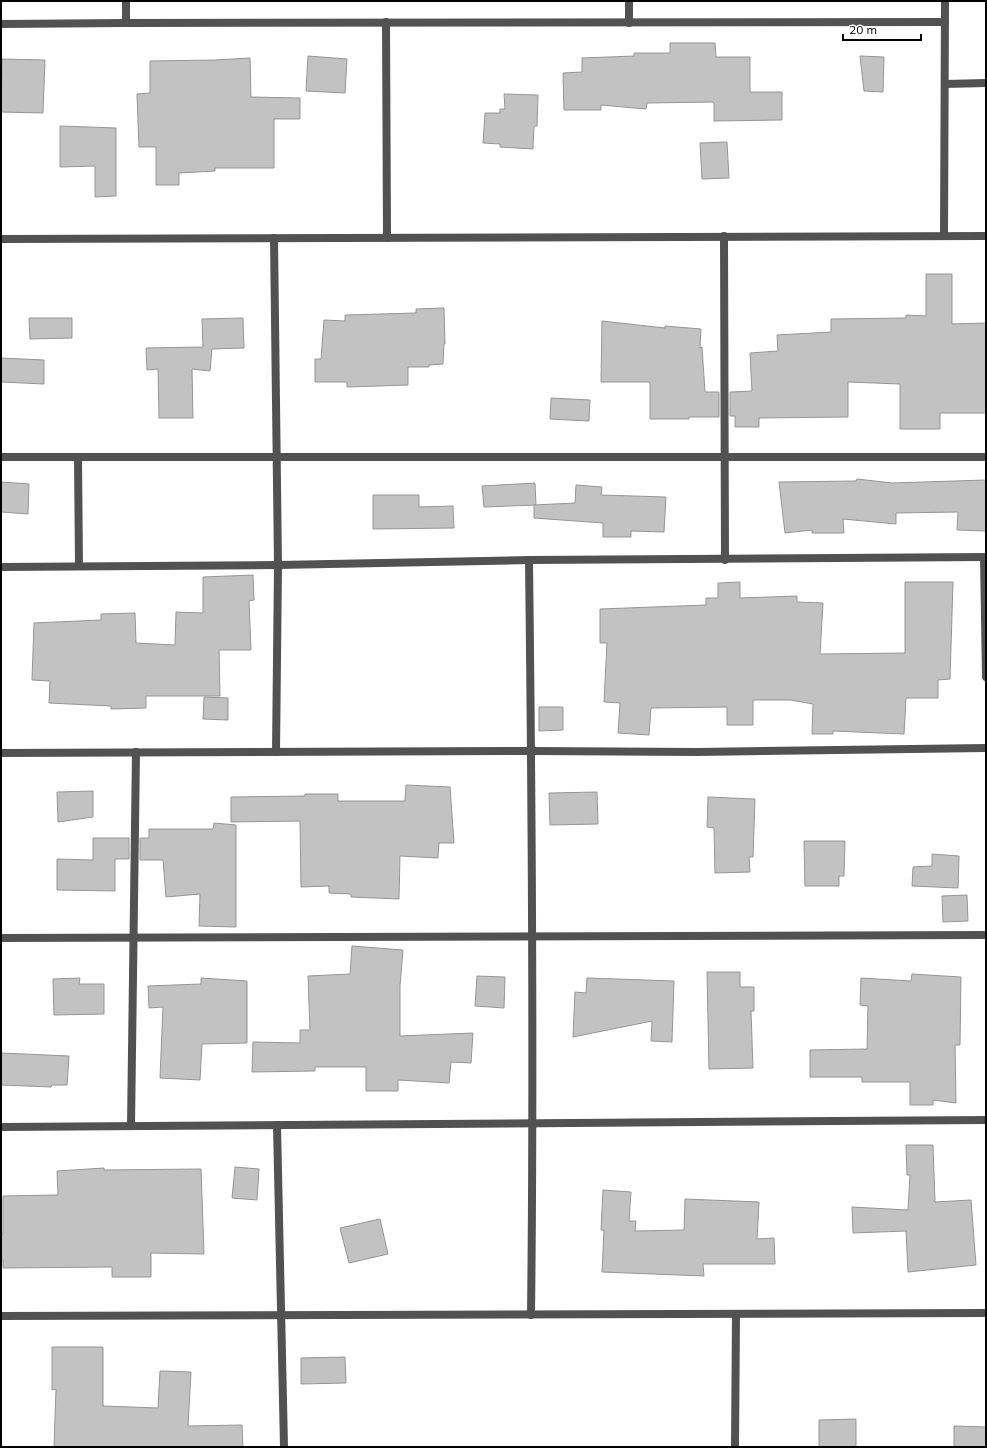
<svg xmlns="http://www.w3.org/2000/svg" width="987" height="1448" viewBox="0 0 987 1448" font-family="Mulish,sans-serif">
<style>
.building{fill:#c2c2c2;stroke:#969696}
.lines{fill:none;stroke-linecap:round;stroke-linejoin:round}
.minor{stroke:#525252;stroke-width:8}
</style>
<rect width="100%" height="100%" fill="#fff"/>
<!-- building -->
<g class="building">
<path d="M670,43H715L716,57H750V92H782V120L714,121V102L647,103L646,109L601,105V110H564L563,73L582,72V58L634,56V53H670Z"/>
<path d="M308,56L347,59L345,93L306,91Z"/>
<path d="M860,56L884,57L883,92L864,91Z"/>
<path d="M250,58L251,97L300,98V119H274V168H215V171L179,173V185H156V147H139L137,94L150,93V61L215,60Z"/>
<path d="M2,59L45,60L43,113L1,112Z"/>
<path d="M504,94L538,95L537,126H534L533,149L500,147V144L483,143L485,113H500V109H505Z"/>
<path d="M60,126L116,128V196L95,197V166L60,167Z"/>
<path d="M727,142L729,178L702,179L700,143Z"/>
<path d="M926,274H952V324L986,323V413H940V429H900V384L848,382V417L759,418V427H735V416H730V392L752,391L750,353L778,351L777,335L831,332V319L906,318V315L926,316Z"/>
<path d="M444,308L445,344H444L443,364L429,365V367H408V385L347,387V382H315V359H321L324,320L345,321V315L416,313V309Z"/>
<path d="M29,318H72V338L30,339Z"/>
<path d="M243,318L244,348L212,349L210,371L192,369L193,418H159L158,369L147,370L146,348L203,347L202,319Z"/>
<path d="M602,321L665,328V326L701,329L700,348L702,347L705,392H719V417H689V419H650V382H601Z"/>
<path d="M1,358L44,360V384L1,382Z"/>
<path d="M551,398L590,400L589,421L550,419Z"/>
<path d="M857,479L892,483L986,480V531L957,530L958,512L896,513V524L843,519L844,533H812V530L785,533L779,482L856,481Z"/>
<path d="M1,482L29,484L28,514L1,512Z"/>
<path d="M535,483L536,505L484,507L482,486Z"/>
<path d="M576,485L602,487L601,495L666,497L664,532L631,531V537H603V523L534,518V505L575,503Z"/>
<path d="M373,495H419V507L453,506L454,528L373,529Z"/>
<path d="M253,575L254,600L249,601L251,650H219L220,696H146V708L111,709V706L49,703L50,681L32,680L34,623L101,620V614L135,613L136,643L175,645L176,612L203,613V577Z"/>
<path d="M740,582V598L797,596V602L823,603L820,654L905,653V582H953L950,679L938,680V698H906L904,734L833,731V734H812L813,704L790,700H753V725H727V707L651,708L649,735L618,733L620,703L604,702L607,643H600V609L706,605V598H718V583Z"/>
<path d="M204,697L228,698V720L203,719Z"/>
<path d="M539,707H563V730L539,731Z"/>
<path d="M406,785L450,787L454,843H439L438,858L400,856L399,899L351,897V894L329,893V886L301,887L300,821L231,822V797L305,796V794H338V801H405Z"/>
<path d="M93,791V817L58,822L57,792Z"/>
<path d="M597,792L598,824L550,825L549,793Z"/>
<path d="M708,797L755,799L753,857H749L750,872L715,873L714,828L707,827Z"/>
<path d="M214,823L236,825V927L199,926L200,894L166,897L163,860H140V838H149V829H213Z"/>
<path d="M93,838H129V859H115V891L57,890V859L93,860Z"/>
<path d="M804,841H845L844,876H839V886H805Z"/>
<path d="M932,854L959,856L958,888L912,886L913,867L932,866Z"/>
<path d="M967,895L968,921L943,922L942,896Z"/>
<path d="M352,946L403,950L400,986V1036L473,1033L471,1063L451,1062L449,1083L398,1080V1091H366V1067H315V1071L252,1072L253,1042L300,1043V1030H310L308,976L350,974Z"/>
<path d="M707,972H740V987H754V1011H751L753,1068L709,1069Z"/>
<path d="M912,974L961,977L960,1045H955L956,1103L933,1100V1105H910V1082H862V1077H810V1050L867,1049L868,1006L860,1005L861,978L911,981Z"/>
<path d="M477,976L505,977L504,1008L475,1006Z"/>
<path d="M80,978L79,984H104V1014L54,1015L53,979Z"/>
<path d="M201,978L247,981V1043L202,1044L200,1080L160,1078L163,1007L149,1008L148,986L201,984Z"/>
<path d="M587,978L674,981L672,1042L651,1041L652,1021L573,1037L575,992L586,993Z"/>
<path d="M1,1053L69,1056L67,1085H52L51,1087L1,1085Z"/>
<path d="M906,1145H933L935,1202L971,1200L976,1265L908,1272L906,1231L853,1233L852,1207L908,1210L910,1175H907Z"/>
<path d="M235,1167L259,1169L257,1200L232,1198Z"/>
<path d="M104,1168V1170L201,1169L204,1254L151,1253V1277H112V1267L3,1268V1260H1V1234H3V1196L58,1195L57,1171Z"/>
<path d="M603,1190L631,1192L629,1221H636L635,1231L684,1230L685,1199L759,1202L757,1239L774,1238L775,1264H703L704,1276L602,1272L604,1230H601Z"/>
<path d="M380,1219L388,1254L349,1263L340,1228Z"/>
<path d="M52,1347H103V1406L158,1408L160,1371L191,1372L188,1426L242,1425L243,1447H54L56,1389L52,1390Z"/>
<path d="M345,1357L346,1383L301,1384V1358Z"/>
<path d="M856,1419V1447H819V1420Z"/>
<path d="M954,1426L986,1427V1447H954Z"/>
</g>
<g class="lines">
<!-- minor -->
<g class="minor">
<path d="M126,1V23"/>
<path d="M386,22L387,238"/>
<path d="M629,23V1"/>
<path d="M1,24L126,23L945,22"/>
<path d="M945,84L986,83"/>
<path d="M724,236L725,560"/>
<path d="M944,236L945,1"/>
<path d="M274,238L278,565L276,752"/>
<path d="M1,239L986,236"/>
<path d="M1,457H986"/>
<path d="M78,457L79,566"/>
<path d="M984,557L986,677"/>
<path d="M529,560C532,812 534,1063 531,1315"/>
<path d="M1,567L278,565L529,560L986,557"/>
<path d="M1,753L532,751L697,752L986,748"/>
<path d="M1,938L986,935"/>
<path d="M277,1125L284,1447"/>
<path d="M131,1126L136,752"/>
<path d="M1,1127L986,1120"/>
<path d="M1,1316L986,1313"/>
<path d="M735,1447L736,1314"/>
</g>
</g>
<!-- border -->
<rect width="987" height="1448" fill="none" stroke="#000000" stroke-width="4"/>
<!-- scale -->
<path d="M843 34v6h78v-6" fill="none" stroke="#000000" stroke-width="2"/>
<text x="849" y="34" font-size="12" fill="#000000" stroke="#ffffff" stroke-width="3" paint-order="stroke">20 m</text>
</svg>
